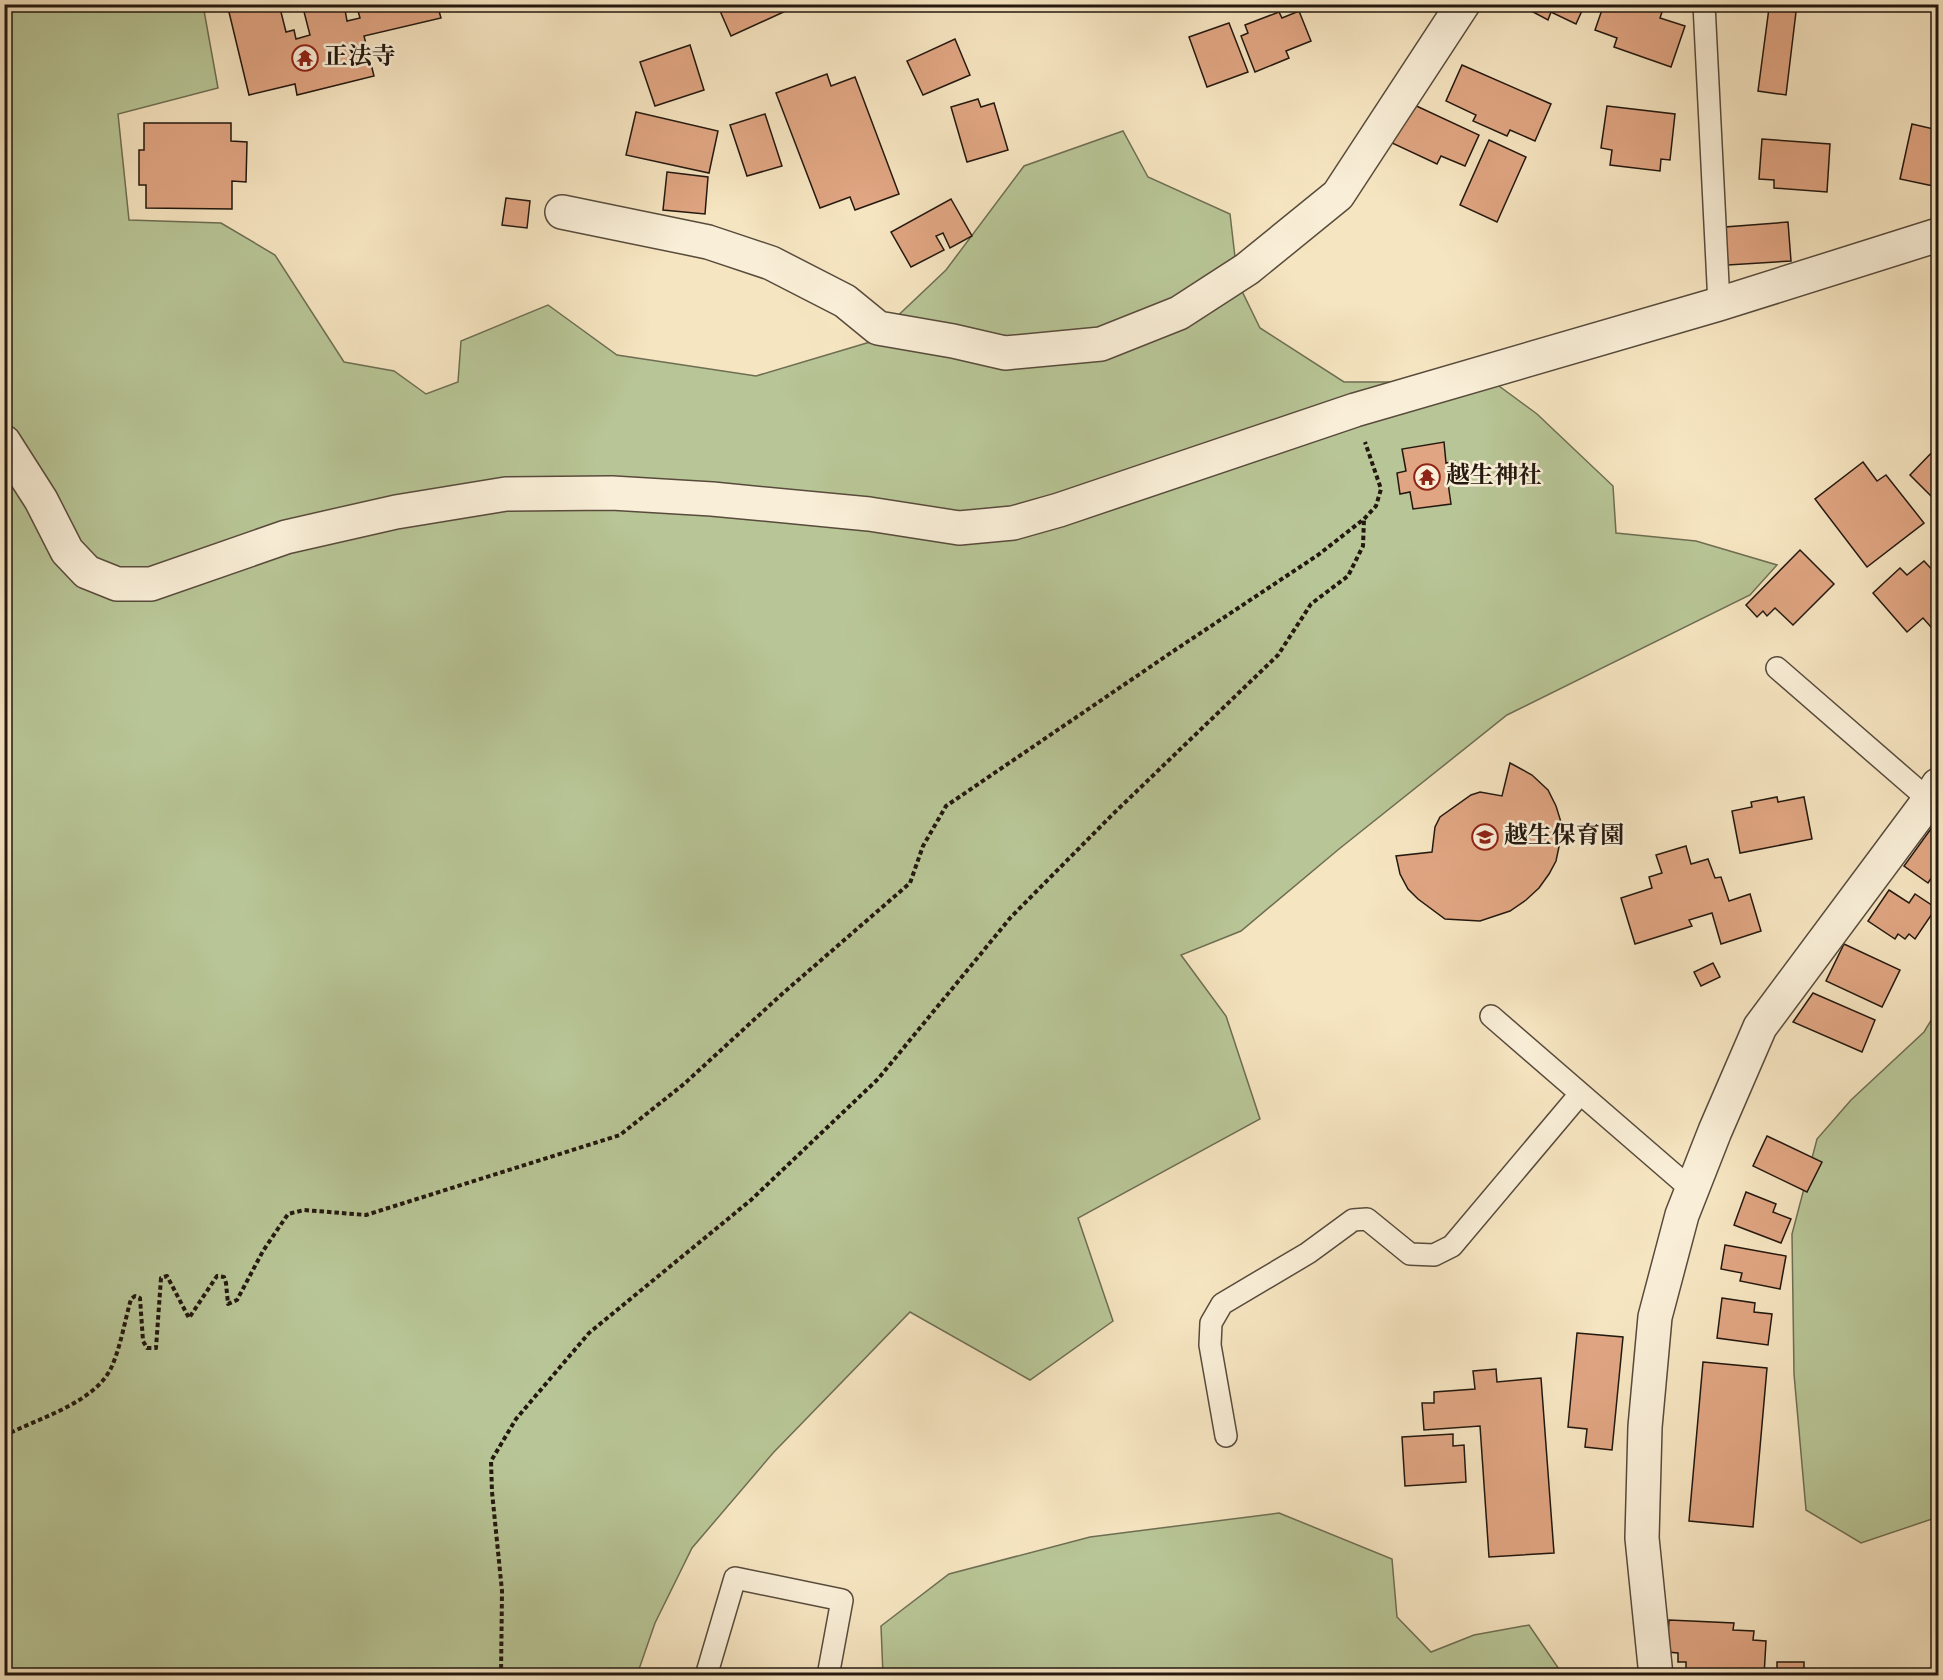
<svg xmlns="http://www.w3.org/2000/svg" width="1943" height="1680" viewBox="0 0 1943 1680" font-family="'Old Standard TT','Noto Serif JP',serif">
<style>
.green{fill:#b8c596;stroke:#6e6e52;stroke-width:1.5}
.building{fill:#e0a582;stroke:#23180f;stroke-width:1.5}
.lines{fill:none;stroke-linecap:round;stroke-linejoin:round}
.service-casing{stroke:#584b3c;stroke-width:24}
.minor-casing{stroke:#584b3c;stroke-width:36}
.path{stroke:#23180f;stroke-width:4;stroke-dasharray:4.5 3;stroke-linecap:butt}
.service{stroke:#f9eed7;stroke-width:21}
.minor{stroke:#f9eed7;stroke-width:33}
.labels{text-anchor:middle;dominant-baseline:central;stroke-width:5;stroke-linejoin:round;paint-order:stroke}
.poi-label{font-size:24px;font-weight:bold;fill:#23180f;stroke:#f9eed7;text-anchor:start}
</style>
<rect width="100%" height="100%" fill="#f6e5c1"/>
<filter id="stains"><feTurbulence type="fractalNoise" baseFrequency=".00333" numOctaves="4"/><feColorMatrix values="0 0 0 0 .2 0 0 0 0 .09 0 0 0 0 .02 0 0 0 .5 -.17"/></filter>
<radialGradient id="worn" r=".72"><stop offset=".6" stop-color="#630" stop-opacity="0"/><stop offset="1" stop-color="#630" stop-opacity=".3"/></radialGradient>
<!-- green -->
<g class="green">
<path d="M4,5H203L218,88L118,114L129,220L221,223L275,255L344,362L394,371L426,394L458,382L461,341L548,305L617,355L756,376L870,342L946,270L1024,166L1123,131L1148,177L1230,214L1238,283L1260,328L1344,382H1407L1469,364L1537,414L1613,486L1616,533L1696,541L1777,565L1750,595L1507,715L1339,849L1241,931L1181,955L1226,1016L1260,1119L1078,1218L1113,1321L1030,1380L910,1312L773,1453L692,1548L655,1623L637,1675H5Z"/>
<path d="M1938,1009V1517L1861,1543L1806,1510L1794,1374L1792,1234L1817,1139L1851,1100L1924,1032Z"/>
<path d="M1279,1513L1392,1559L1397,1617L1431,1652L1474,1635L1529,1625L1563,1675H883L881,1626L949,1574L1090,1537Z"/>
</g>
<!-- building -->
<g class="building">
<path d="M244,4H279L286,32L294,30L296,39L310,35L302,4H344L347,21L360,18L356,4H437L441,18L364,36L374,76L297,95L295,84L249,95L228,8Z"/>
<path d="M717,4H801L731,36Z"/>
<path d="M1518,4H1585L1576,24L1551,12L1548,20Z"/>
<path d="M1604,4H1660L1664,6L1660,18L1685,26L1671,67L1614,47L1617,38L1595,30Z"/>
<path d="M1769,8L1796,12L1786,95L1758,91Z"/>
<path d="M1299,11L1311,41L1286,51L1289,58L1255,72L1241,36L1248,33L1245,25L1279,12L1282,18Z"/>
<path d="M1229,23L1248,72L1207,87L1189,37Z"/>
<path d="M955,39L970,75L923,95L907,61Z"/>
<path d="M690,45L704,90L655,106L640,62Z"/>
<path d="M1462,65L1551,104L1535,141L1510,130L1507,136L1473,121L1476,115L1446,101Z"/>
<path d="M827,74L831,86L855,77L899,194L855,210L850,197L820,208L776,93Z"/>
<path d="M978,99L981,107L994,103L1008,150L967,162L951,107Z"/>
<path d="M1410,103L1479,135L1465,166L1441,156L1437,164L1392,143Z"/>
<path d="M1607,106L1675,114L1670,160L1661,159L1660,171L1610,165L1612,150L1601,148Z"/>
<path d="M636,112L718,131L709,173L626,155Z"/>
<path d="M765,114L782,166L747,176L730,125Z"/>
<path d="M144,123H231V141L247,142L246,182L232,181V209L146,208V185H139V150H144Z"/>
<path d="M1912,124L1938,130V187L1900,179Z"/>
<path d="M1762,139L1830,144L1827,192L1774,188V180L1759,179Z"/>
<path d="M1489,140L1526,157L1497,222L1460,205Z"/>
<path d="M667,172L708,177L705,214L663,210Z"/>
<path d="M506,198L530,201L527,228L502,225Z"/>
<path d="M951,199L972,236L950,248L943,233L936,236L944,250L911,267L891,232Z"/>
<path d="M1788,222L1791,261L1728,265L1725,227Z"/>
<path d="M1444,442L1446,463L1455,461L1457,482L1448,483L1451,504L1413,509L1410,492L1400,494L1397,473L1406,471L1402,449Z"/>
<path d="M1938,446V503L1910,475Z"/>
<path d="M1863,462L1877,481L1886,475L1924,523L1867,567L1815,499Z"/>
<path d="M1800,550L1834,584L1793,625L1775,608L1767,616L1763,611L1757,617L1746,605Z"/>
<path d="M1924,561L1938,576V635L1923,618L1907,632L1873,593L1900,568L1907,575Z"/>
<path d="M1510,763L1532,775L1548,790L1556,806L1561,822L1560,842L1556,861L1549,874L1539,888L1526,900L1510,911L1480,921L1445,919L1418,899L1408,889L1400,874L1396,856L1432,852L1435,827L1440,817L1471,795L1480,792L1502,796Z"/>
<path d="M1777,797L1778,802L1804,797L1812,839L1740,853L1732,811L1752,807L1751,802Z"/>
<path d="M1938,819V882L1932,877L1928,883L1904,866Z"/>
<path d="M1686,846L1691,864L1708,859L1715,878L1721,877L1729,901L1750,894L1761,931L1721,944L1712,913L1689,920L1692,926L1635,944L1621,898L1652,888L1649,877L1662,873L1656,855Z"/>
<path d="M1889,890L1909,903L1915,894L1936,908L1915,939L1909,934L1905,939L1898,934L1895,939L1868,921Z"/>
<path d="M1844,944L1900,970L1882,1007L1826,981Z"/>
<path d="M1713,963L1720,977L1701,986L1694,972Z"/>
<path d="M1813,993L1875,1020L1862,1052L1793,1022Z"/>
<path d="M1767,1136L1822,1162L1807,1192L1753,1166Z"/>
<path d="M1746,1192L1776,1204L1773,1212L1791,1219L1781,1243L1734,1225Z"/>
<path d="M1725,1245L1786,1256L1780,1289L1740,1281L1742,1273L1721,1269Z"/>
<path d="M1722,1298L1755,1303L1754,1312L1772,1314L1768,1345L1717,1338Z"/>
<path d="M1577,1333L1623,1337L1612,1450L1585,1447L1587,1429L1568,1427Z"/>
<path d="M1703,1362L1767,1368L1753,1527L1689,1521Z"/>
<path d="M1496,1369L1497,1382L1541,1378L1554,1553L1489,1557L1480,1426L1424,1430L1422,1403H1434V1392L1475,1389L1473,1371Z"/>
<path d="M1453,1434V1446L1464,1445L1466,1482L1405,1486L1402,1437Z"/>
<path d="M1669,1620L1734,1623L1733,1630L1754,1631L1753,1640L1766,1641L1764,1676H1704L1705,1673H1686V1662H1678V1653L1667,1652Z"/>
<rect x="1777" y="1662" width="27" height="14"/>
</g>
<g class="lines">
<!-- service casing -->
<g class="service-casing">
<g id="service">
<path d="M1704,4L1719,304"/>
<path d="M1777,668L1929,800"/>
<path d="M1491,1016L1692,1190"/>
<path d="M1226,1436L1210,1345L1211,1323L1222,1304L1308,1253L1353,1220L1367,1219L1410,1254L1434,1255L1452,1246L1580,1094"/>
<path d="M706,1676L735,1578L842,1600L828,1676"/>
</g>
</g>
<!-- minor casing -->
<g class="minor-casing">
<g id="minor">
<path d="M562,212L708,242L771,263L845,301L878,328L953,341L1005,353L1101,344L1179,313L1247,269L1338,195L1463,4"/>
<path d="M4,442L41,500L67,551L87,572L117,584H151L286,537L396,512L506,494L612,493L712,499L869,514L959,528L1013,523L1059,510L1355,410L1719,304L1938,235"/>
<path d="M1656,1676L1642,1538L1645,1427L1655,1317L1682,1215L1715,1131L1760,1027L1929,800L1938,785"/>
</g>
</g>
<!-- path -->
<g class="path">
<path d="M4,1436C38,1418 96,1403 112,1366C121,1345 125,1320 131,1299L135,1296L140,1298L143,1341L147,1348H156L161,1278L167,1276L189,1318L217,1276L224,1277L226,1283L228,1304L237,1300L263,1251L288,1214L304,1210L366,1215L620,1135L684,1084L782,994L910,883L923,846L946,806L1172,652L1318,555L1364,519L1376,506L1381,489L1365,442"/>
<path d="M298,1676H300"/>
<path d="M501,1676L502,1591L492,1492L491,1461L516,1419L589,1333L751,1200L878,1079L1011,917L1113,814L1278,655L1311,604L1348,576L1363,546L1364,519"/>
</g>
<!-- service -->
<use href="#service" class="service"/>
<!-- minor -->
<use href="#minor" class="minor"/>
</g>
<!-- icons -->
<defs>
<g id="temple-ring" transform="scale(1.35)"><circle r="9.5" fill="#f9eed7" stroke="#8f2418" stroke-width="1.5"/><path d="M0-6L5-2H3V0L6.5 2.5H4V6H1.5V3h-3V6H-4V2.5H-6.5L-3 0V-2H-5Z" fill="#8f2418"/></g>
<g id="school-ring" transform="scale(1.35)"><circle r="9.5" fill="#f9eed7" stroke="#8f2418" stroke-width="1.5"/><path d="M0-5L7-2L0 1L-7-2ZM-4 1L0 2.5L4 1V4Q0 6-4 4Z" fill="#8f2418"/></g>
</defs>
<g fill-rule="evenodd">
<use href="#temple-ring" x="305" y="58"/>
<use href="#temple-ring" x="1427" y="477"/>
<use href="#school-ring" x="1485" y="837"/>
</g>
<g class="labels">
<!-- poi labels -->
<g class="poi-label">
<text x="324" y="58">正法寺</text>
<text x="1446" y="477">越生神社</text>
<text x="1504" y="837">越生保育園</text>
</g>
</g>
<!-- margin -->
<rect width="1943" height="1680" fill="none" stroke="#f6e5c1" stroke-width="24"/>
<rect x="6" y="6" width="1931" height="1668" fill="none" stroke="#23180f" stroke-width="3"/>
<rect x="12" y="12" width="1919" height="1656" fill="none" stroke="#23180f" stroke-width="1.5"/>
<rect width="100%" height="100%" filter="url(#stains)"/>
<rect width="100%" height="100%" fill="url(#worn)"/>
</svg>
